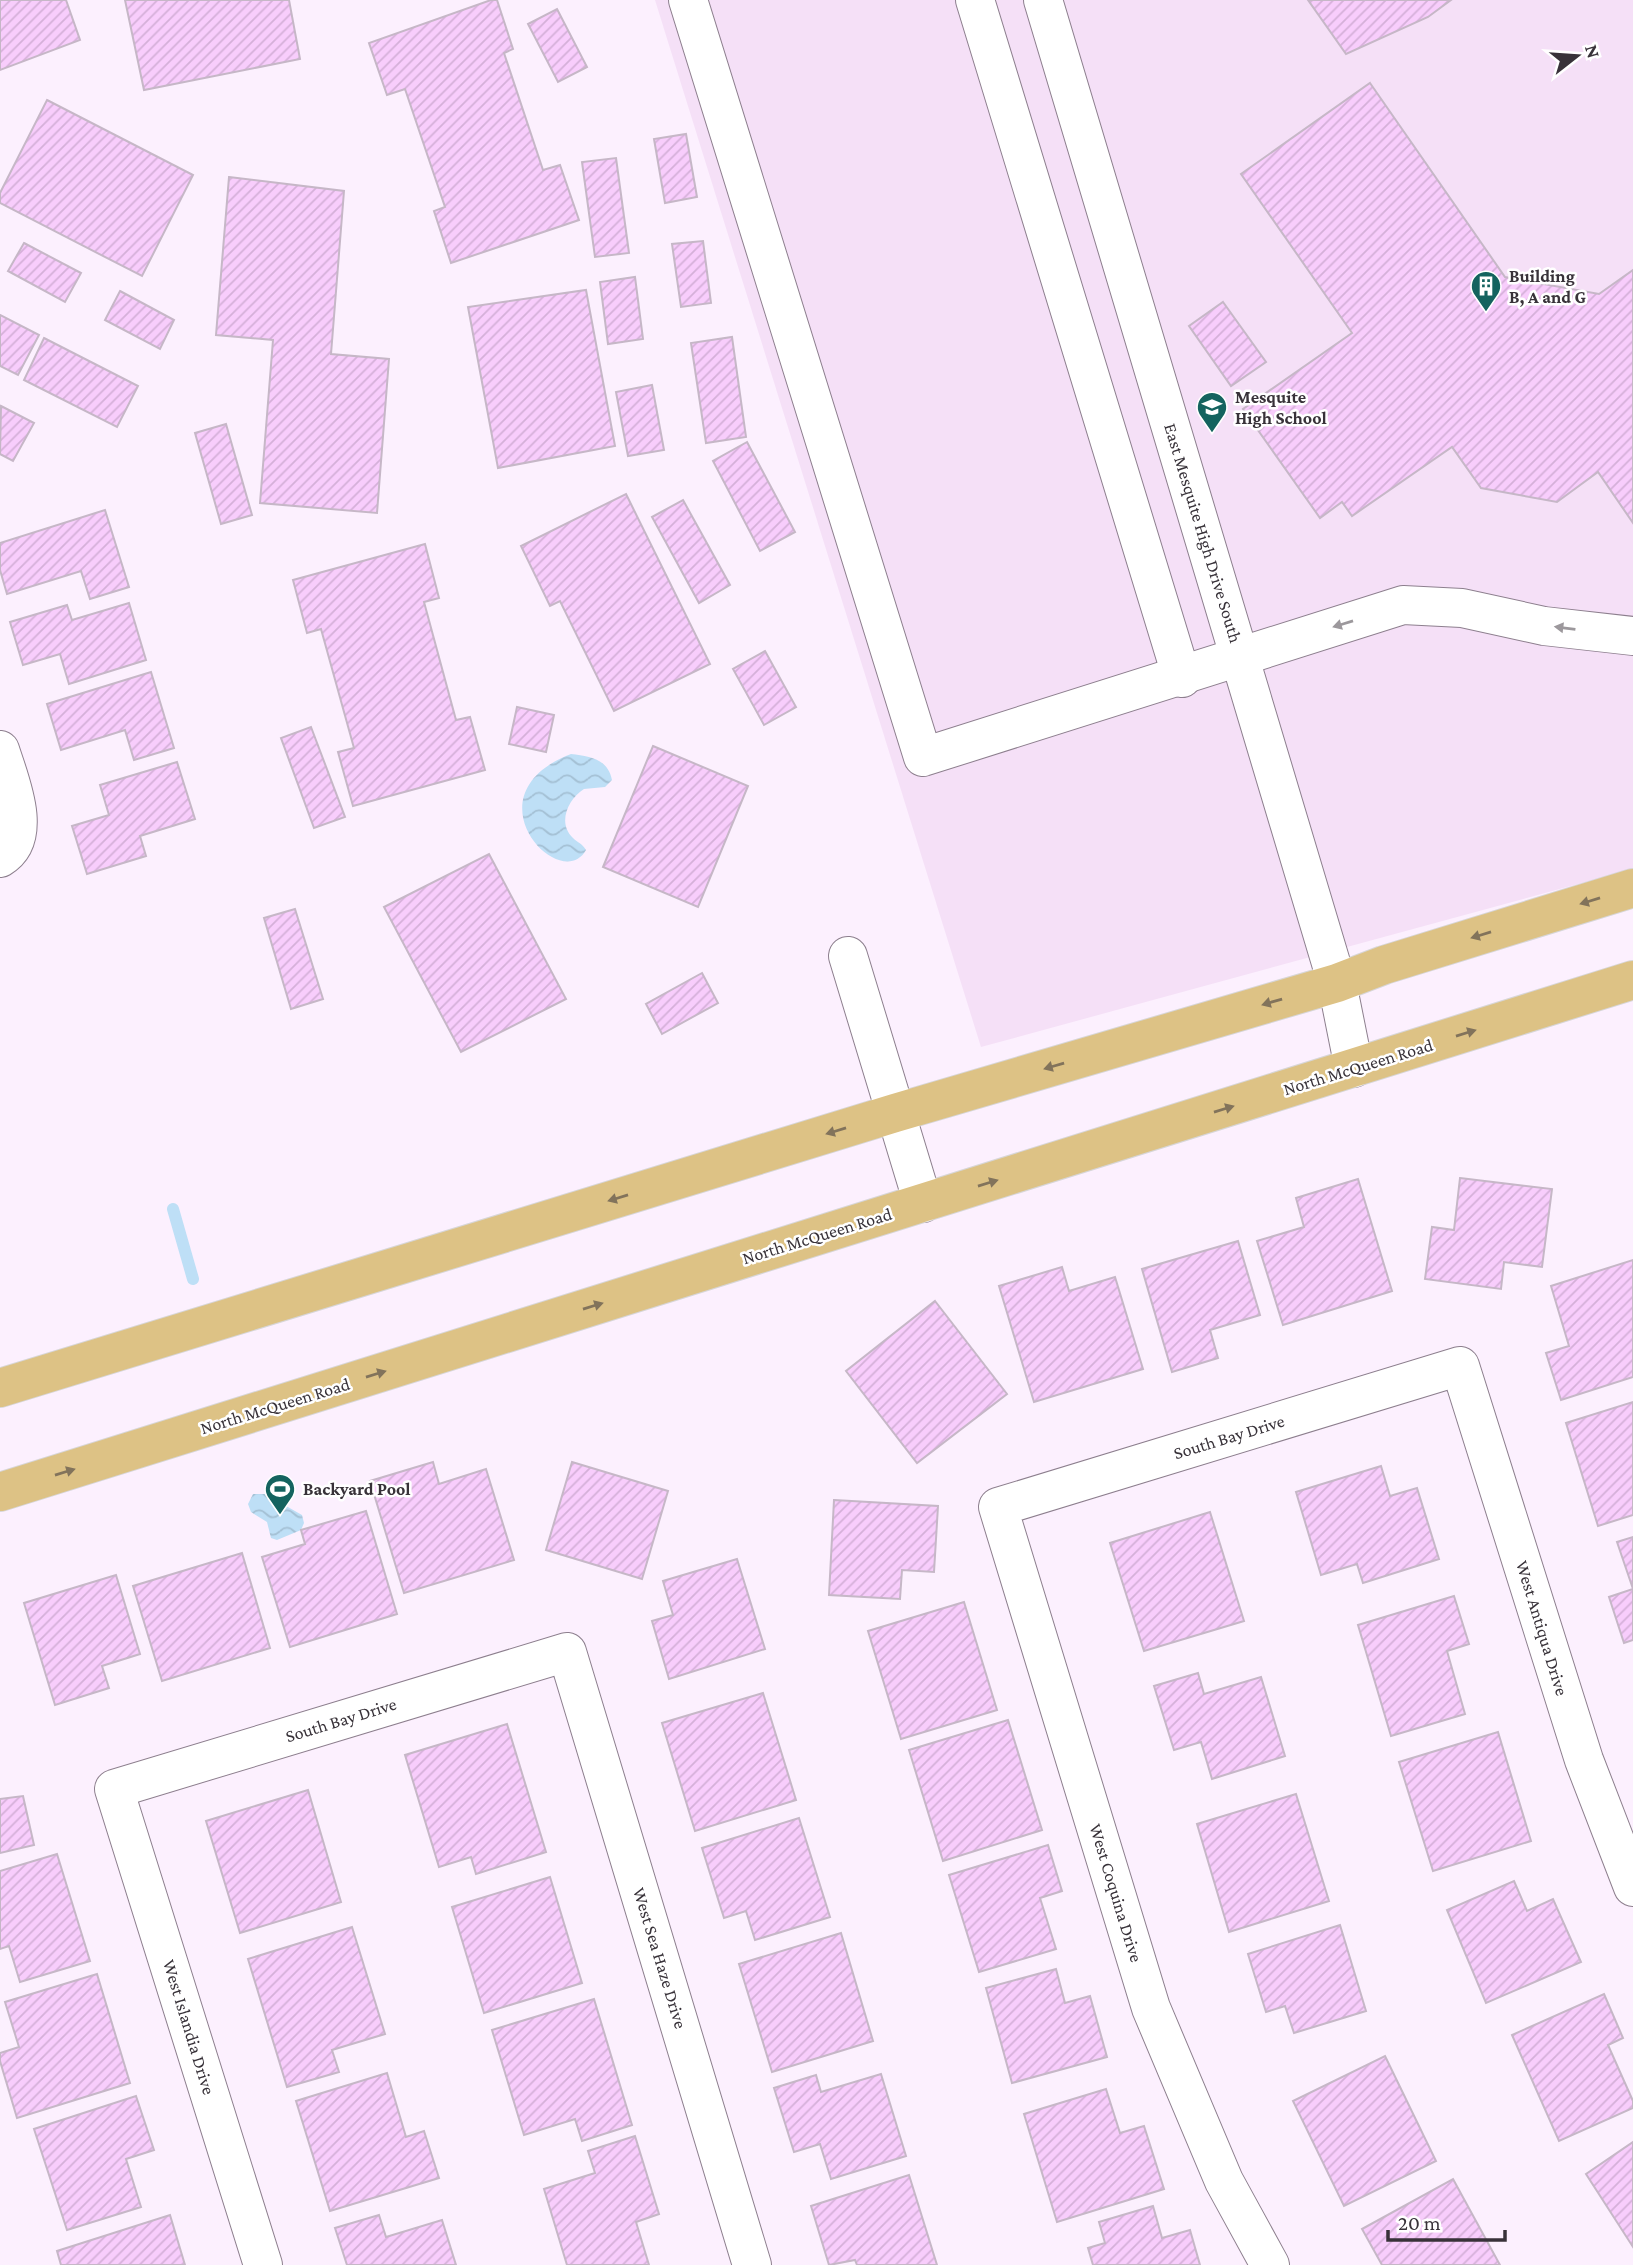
<svg xmlns="http://www.w3.org/2000/svg" width="1633" height="2265" viewBox="0 0 1633 2265" font-family="'Crimson Pro',serif">
<style>
.built{fill:#f5e0f7}
.water{fill:url(#water-waves)}
.lines{fill:none;stroke-linecap:round;stroke-linejoin:round}
.stream{stroke:#bedff6;stroke-width:12}
.building{fill:url(#building-hatch);stroke:#c6b7c7;stroke-width:2}
.minor-casing{stroke:#8d7f8e;stroke-width:40}
.major-casing{stroke:#d7d6d7;stroke-width:40}
.minor{stroke:#fff;stroke-width:38}
.major{stroke:#ddc285;stroke-width:38}
.oneway{fill:#9c989c}
.oneway2{fill:#82735b}
.labels{text-anchor:middle;dominant-baseline:central;stroke-width:5;stroke-linejoin:round;paint-order:stroke}
.poi-label{font-size:18px;font-weight:bold;fill:#383239;stroke:#fff;text-anchor:start}
.street-label{font-size:18px;fill:#383239;stroke:#fff}
</style>
<defs>
<pattern id="water-waves" width="16" height="10" patternUnits="userSpaceOnUse" patternTransform="scale(1.75)"><rect width="16" height="10" fill="#bedff6"/><path d="M0 5q4-4 8 0t8 0" fill="none" stroke="#a4c0d4"/></pattern>
<pattern id="building-hatch" width="6" height="6" patternUnits="userSpaceOnUse" patternTransform="scale(1.75)"><rect width="6" height="6" fill="#f8cdfc"/><path d="M-1 1l2-2M0 6l6-6M5 7l2-2" fill="none" stroke="#d5b0d9"/></pattern>
</defs>
<rect width="100%" height="100%" fill="#fcf0fe"/>
<!-- built -->
<path class="built" d="M655,0H1633V869L981,1047Z"/>
<!-- water -->
<g class="water">
<path d="M571,754C590,756 608,759 612,780L605,787L584,789C568,799 557,823 573,838C578,843 582,843 586,850C561,895 465,795 571,754Z"/>
<path d="M253,1494H265L302,1515L304,1523L301,1530L277,1540L271,1538L267,1522L251,1512L248,1504Z"/>
</g>
<g class="lines">
<!-- stream -->
<path class="stream" d="M173,1209L193,1279"/>
</g>
<!-- building -->
<g class="building">
<path d="M0,0H66L80,40L0,70Z"/>
<path d="M125,0H289L300,59L144,90Z"/>
<path d="M491,0H497L513,49L504,53L543,170L560,165L579,220L451,263L434,211L445,207L405,89L387,95L369,43Z"/>
<path d="M1308,0H1451L1428,17L1346,54Z"/>
<path d="M557,9L587,67L558,82L528,24Z"/>
<path d="M1370,83L1505,277L1599,294L1633,270V523L1598,472L1557,502L1481,488L1452,447L1352,516L1342,502L1320,518L1243,409L1352,333L1241,174Z"/>
<path d="M47,100L193,175L142,276L0,203V193Z"/>
<path d="M686,134L697,197L665,203L654,139Z"/>
<path d="M616,158L629,253L595,257L582,162Z"/>
<path d="M229,177L344,191L331,354L389,359L377,513L260,503L273,340L216,335Z"/>
<path d="M703,241L711,303L681,307L672,244Z"/>
<path d="M24,243L81,273L65,302L8,271Z"/>
<path d="M635,277L643,339L608,344L600,282Z"/>
<path d="M586,290L615,446L498,468L468,307Z"/>
<path d="M120,291L174,320L160,349L105,320Z"/>
<path d="M1223,302L1266,362L1231,386L1189,326Z"/>
<path d="M0,315L39,335L18,375L0,366Z"/>
<path d="M732,337L746,437L706,443L691,343Z"/>
<path d="M44,338L138,386L117,427L24,380Z"/>
<path d="M652,385L664,450L628,456L616,392Z"/>
<path d="M1,406L34,423L13,461L0,454Z"/>
<path d="M226,424L252,515L221,524L195,433Z"/>
<path d="M747,442L795,532L760,551L713,461Z"/>
<path d="M626,494L710,664L614,711L560,601L550,606L521,546Z"/>
<path d="M683,500L730,585L699,603L652,517Z"/>
<path d="M105,510L129,587L90,599L81,571L7,594L0,570V543Z"/>
<path d="M425,544L439,598L424,602L456,720L470,717L485,770L353,806L338,752L354,748L321,629L307,633L293,580Z"/>
<path d="M129,603L146,660L69,684L60,654L23,665L10,622L67,605L72,620Z"/>
<path d="M765,651L796,707L764,725L733,669Z"/>
<path d="M151,672L174,748L134,760L125,730L61,750L47,704Z"/>
<path d="M517,707L554,715L546,752L509,744Z"/>
<path d="M311,727L345,817L314,828L281,738Z"/>
<path d="M653,746L748,786L698,907L603,867Z"/>
<path d="M177,762L195,819L140,836L146,856L87,874L72,826L109,815L100,785Z"/>
<path d="M489,854L566,999L461,1052L384,907Z"/>
<path d="M295,909L323,999L291,1009L264,918Z"/>
<path d="M702,973L718,1003L662,1034L646,1004Z"/>
<path d="M1460,1178L1552,1189L1542,1267L1504,1262L1501,1289L1425,1279L1432,1227L1454,1230Z"/>
<path d="M1358,1179L1392,1291L1283,1325L1257,1241L1304,1227L1296,1198Z"/>
<path d="M1238,1241L1260,1315L1210,1330L1218,1358L1172,1372L1142,1269Z"/>
<path d="M1633,1260V1377L1561,1400L1546,1353L1569,1346L1551,1286Z"/>
<path d="M1062,1267L1069,1291L1115,1277L1143,1369L1034,1402L999,1286Z"/>
<path d="M935,1301L1007,1394L917,1463L846,1371Z"/>
<path d="M1633,1402V1515L1598,1526L1566,1423Z"/>
<path d="M433,1462L439,1484L486,1469L514,1560L404,1593L370,1481Z"/>
<path d="M572,1462L668,1491L642,1579L546,1550Z"/>
<path d="M1381,1466L1390,1496L1417,1488L1439,1559L1363,1583L1357,1564L1321,1575L1296,1492Z"/>
<path d="M834,1500L938,1506L934,1572L902,1570L900,1599L829,1595Z"/>
<path d="M366,1511L397,1614L290,1647L262,1557L305,1544L301,1530Z"/>
<path d="M1210,1512L1244,1621L1144,1651L1110,1543Z"/>
<path d="M1633,1537V1640L1624,1643L1609,1597L1633,1589L1617,1542Z"/>
<path d="M242,1553L270,1648L162,1681L133,1586Z"/>
<path d="M737,1559L765,1649L669,1679L652,1621L673,1615L663,1581Z"/>
<path d="M116,1575L140,1654L102,1666L109,1688L55,1705L24,1603Z"/>
<path d="M1454,1596L1469,1644L1447,1651L1465,1714L1391,1736L1358,1625Z"/>
<path d="M964,1602L997,1710L901,1739L868,1631Z"/>
<path d="M1198,1673L1204,1694L1261,1677L1285,1756L1212,1779L1201,1742L1174,1750L1154,1686Z"/>
<path d="M763,1693L796,1800L695,1831L662,1723Z"/>
<path d="M1008,1720L1042,1830L943,1861L909,1750Z"/>
<path d="M507,1724L546,1852L476,1874L471,1857L439,1867L405,1755Z"/>
<path d="M1498,1732L1531,1841L1433,1871L1399,1762Z"/>
<path d="M308,1790L341,1902L240,1933L206,1821Z"/>
<path d="M1296,1794L1329,1901L1229,1932L1197,1824Z"/>
<path d="M23,1796L34,1845L0,1853V1799Z"/>
<path d="M799,1818L830,1917L755,1940L746,1911L724,1918L702,1848Z"/>
<path d="M1048,1845L1062,1891L1040,1898L1056,1949L979,1972L949,1875Z"/>
<path d="M57,1854L90,1961L20,1982L9,1946L0,1949V1871Z"/>
<path d="M550,1877L582,1983L484,2013L452,1907Z"/>
<path d="M1514,1881L1527,1911L1553,1899L1581,1962L1486,2003L1447,1910Z"/>
<path d="M1340,1925L1366,2011L1294,2033L1285,2006L1266,2012L1248,1954Z"/>
<path d="M352,1927L385,2034L332,2050L339,2072L287,2087L248,1959Z"/>
<path d="M841,1933L873,2041L772,2072L739,1964Z"/>
<path d="M1056,1969L1065,2003L1090,1996L1107,2057L1012,2083L986,1988Z"/>
<path d="M97,1974L130,2083L17,2118L0,2061V2053L19,2047L5,2002Z"/>
<path d="M1604,1994L1623,2038L1608,2045L1633,2101V2108L1559,2141L1512,2035Z"/>
<path d="M594,1999L632,2125L582,2141L575,2119L524,2135L492,2030Z"/>
<path d="M1385,2056L1436,2161L1344,2206L1293,2101Z"/>
<path d="M387,2073L406,2137L424,2131L439,2178L330,2211L296,2101Z"/>
<path d="M881,2074L906,2156L831,2179L820,2144L794,2152L774,2088L816,2075L821,2092Z"/>
<path d="M1106,2089L1120,2133L1144,2126L1164,2189L1057,2222L1024,2114Z"/>
<path d="M136,2096L154,2150L126,2159L141,2207L67,2230L34,2129Z"/>
<path d="M635,2136L659,2214L636,2222L649,2265H567L544,2189L595,2173L588,2151Z"/>
<path d="M1633,2142V2247L1586,2174Z"/>
<path d="M909,2175L937,2265H857L855,2260L829,2265L811,2206Z"/>
<path d="M1453,2179L1500,2265H1382L1362,2229Z"/>
<path d="M1153,2206L1162,2238L1190,2230L1200,2265H1093L1088,2248L1105,2243L1099,2222Z"/>
<path d="M170,2215L185,2265H61L57,2251Z"/>
<path d="M379,2215L386,2237L442,2220L456,2265H347L335,2228Z"/>
</g>
<g class="lines">
<!-- minor casing -->
<g class="minor-casing">
<g id="minor">
<path d="M688,0L923,757L1403,605L1462,608L1544,626L1633,636"/>
<path d="M975,0L1182,678"/>
<path d="M1043,0L1337,983L1354,1068"/>
<path d="M0,750C9,779 35,837 0,858"/>
<path d="M848,956L923,1203"/>
<path d="M263,2265L114,1789L567,1652L752,2265"/>
<path d="M1270,2265L1224,2181L1151,2008L998,1507L1460,1366L1584,1760L1633,1887"/>
</g>
</g>
<!-- major casing -->
<g class="major-casing">
<g id="major">
<path d="M0,1388L895,1113L1337,983L1384,965L1633,888"/>
<path d="M0,1492L1633,980"/>
</g>
</g>
<!-- minor -->
<use href="#minor" class="minor"/>
<!-- major -->
<use href="#major" class="major"/>
</g>
<!-- one-way arrows -->
<defs><path id="oneway-solid" d="M-6-.8H1V-3.2L6.5 0L1 3.2V.8H-6Z" transform="scale(1.75)"/></defs>
<g class="oneway">
<use href="#oneway-solid" transform="translate(1343 624) rotate(163)"/>
<use href="#oneway-solid" transform="translate(1565 628) rotate(-173)"/>
</g>
<g class="oneway2">
<use href="#oneway-solid" transform="translate(1590 901) rotate(163)"/>
<use href="#oneway-solid" transform="translate(1481 935) rotate(163)"/>
<use href="#oneway-solid" transform="translate(1272 1002) rotate(164)"/>
<use href="#oneway-solid" transform="translate(1466 1033) rotate(-17)"/>
<use href="#oneway-solid" transform="translate(1054 1066) rotate(164)"/>
<use href="#oneway-solid" transform="translate(1224 1109) rotate(-17)"/>
<use href="#oneway-solid" transform="translate(836 1131) rotate(163)"/>
<use href="#oneway-solid" transform="translate(988 1183) rotate(-17)"/>
<use href="#oneway-solid" transform="translate(618 1198) rotate(163)"/>
<use href="#oneway-solid" transform="translate(593 1306) rotate(-17)"/>
<use href="#oneway-solid" transform="translate(376 1374) rotate(-17)"/>
<use href="#oneway-solid" transform="translate(65 1472) rotate(-17)"/>
</g>
<!-- icons -->
<defs>
<g id="building-pin" transform="scale(1.575)"><path d="M0 17L-7.5 6A9.5 9.5 0 1 1 7.5 6Z" fill="#14635f" stroke="#fff"/><path d="M-4-6H4V6H1V3H-1V6H-4ZM-2.5-4.3h1.7v1.8h-1.7ZM.8-4.3h1.7v1.8H.8ZM-2.5-1h1.7V.8h-1.7ZM.8-1h1.7V.8H.8Z" fill="#fff"/></g>
<g id="school-pin" transform="scale(1.575)"><path d="M0 17L-7.5 6A9.5 9.5 0 1 1 7.5 6Z" fill="#14635f" stroke="#fff"/><path d="M0-5L7-2L0 1L-7-2ZM-4 1L0 2.5L4 1V4Q0 6-4 4Z" fill="#fff"/></g>
<g id="stadium-pin" transform="scale(1.575)"><path d="M0 17L-7.5 6A9.5 9.5 0 1 1 7.5 6Z" fill="#14635f" stroke="#fff"/><path d="M0-5a6.5 5 0 1 0 0 10a6.5 5 0 1 0 0-10ZM-3.5-1.8h7v3.6h-7Z" fill="#fff"/></g>
</defs>
<g fill-rule="evenodd">
<use href="#building-pin" x="1486" y="286"/>
<use href="#school-pin" x="1212" y="407"/>
<use href="#stadium-pin" x="280" y="1489"/>
</g>
<g class="labels">
<!-- poi labels -->
<g class="poi-label">
<text x="1509" y="276">Building<tspan x="1509" dy="21">B, A and G</tspan></text>
<text x="1235" y="397">Mesquite<tspan x="1235" dy="21">High School</tspan></text>
<text x="303" y="1489">Backyard Pool</text>
</g>
<!-- street labels -->
<g class="street-label">
<text transform="translate(1203 533) rotate(73)">East Mesquite High Drive South</text>
<text transform="translate(1358 1067) rotate(-17)">North McQueen Road</text>
<text transform="translate(817 1236) rotate(-17)">North McQueen Road</text>
<text transform="translate(275 1406) rotate(-17)">North McQueen Road</text>
<text transform="translate(1229 1437) rotate(-17)">South Bay Drive</text>
<text transform="translate(1542 1628) rotate(73)">West Antiqua Drive</text>
<text transform="translate(341 1720) rotate(-17)">South Bay Drive</text>
<text transform="translate(1116 1893) rotate(73)">West Coquina Drive</text>
<text transform="translate(660 1958) rotate(73)">West Sea Haze Drive</text>
<text transform="translate(189 2027) rotate(73)">West Islandia Drive</text>
</g>
</g>
<!-- north arrow -->
<g transform="translate(1577 56) rotate(73)" stroke="#ffffff" stroke-width="5" paint-order="stroke">
<path d="M0-5L12 26L0 18L-12 26Z" fill="#383239"/>
<text y="-10" font-size="19" font-weight="bold" text-anchor="middle" fill="#383239">N</text>
</g>
<!-- scale -->
<path d="M1388 2230v10h117v-10" fill="none" stroke="#383239" stroke-width="3.5"/>
<text x="1398" y="2230" font-size="21" fill="#383239" stroke="#ffffff" stroke-width="5" paint-order="stroke">20 m</text>
</svg>
